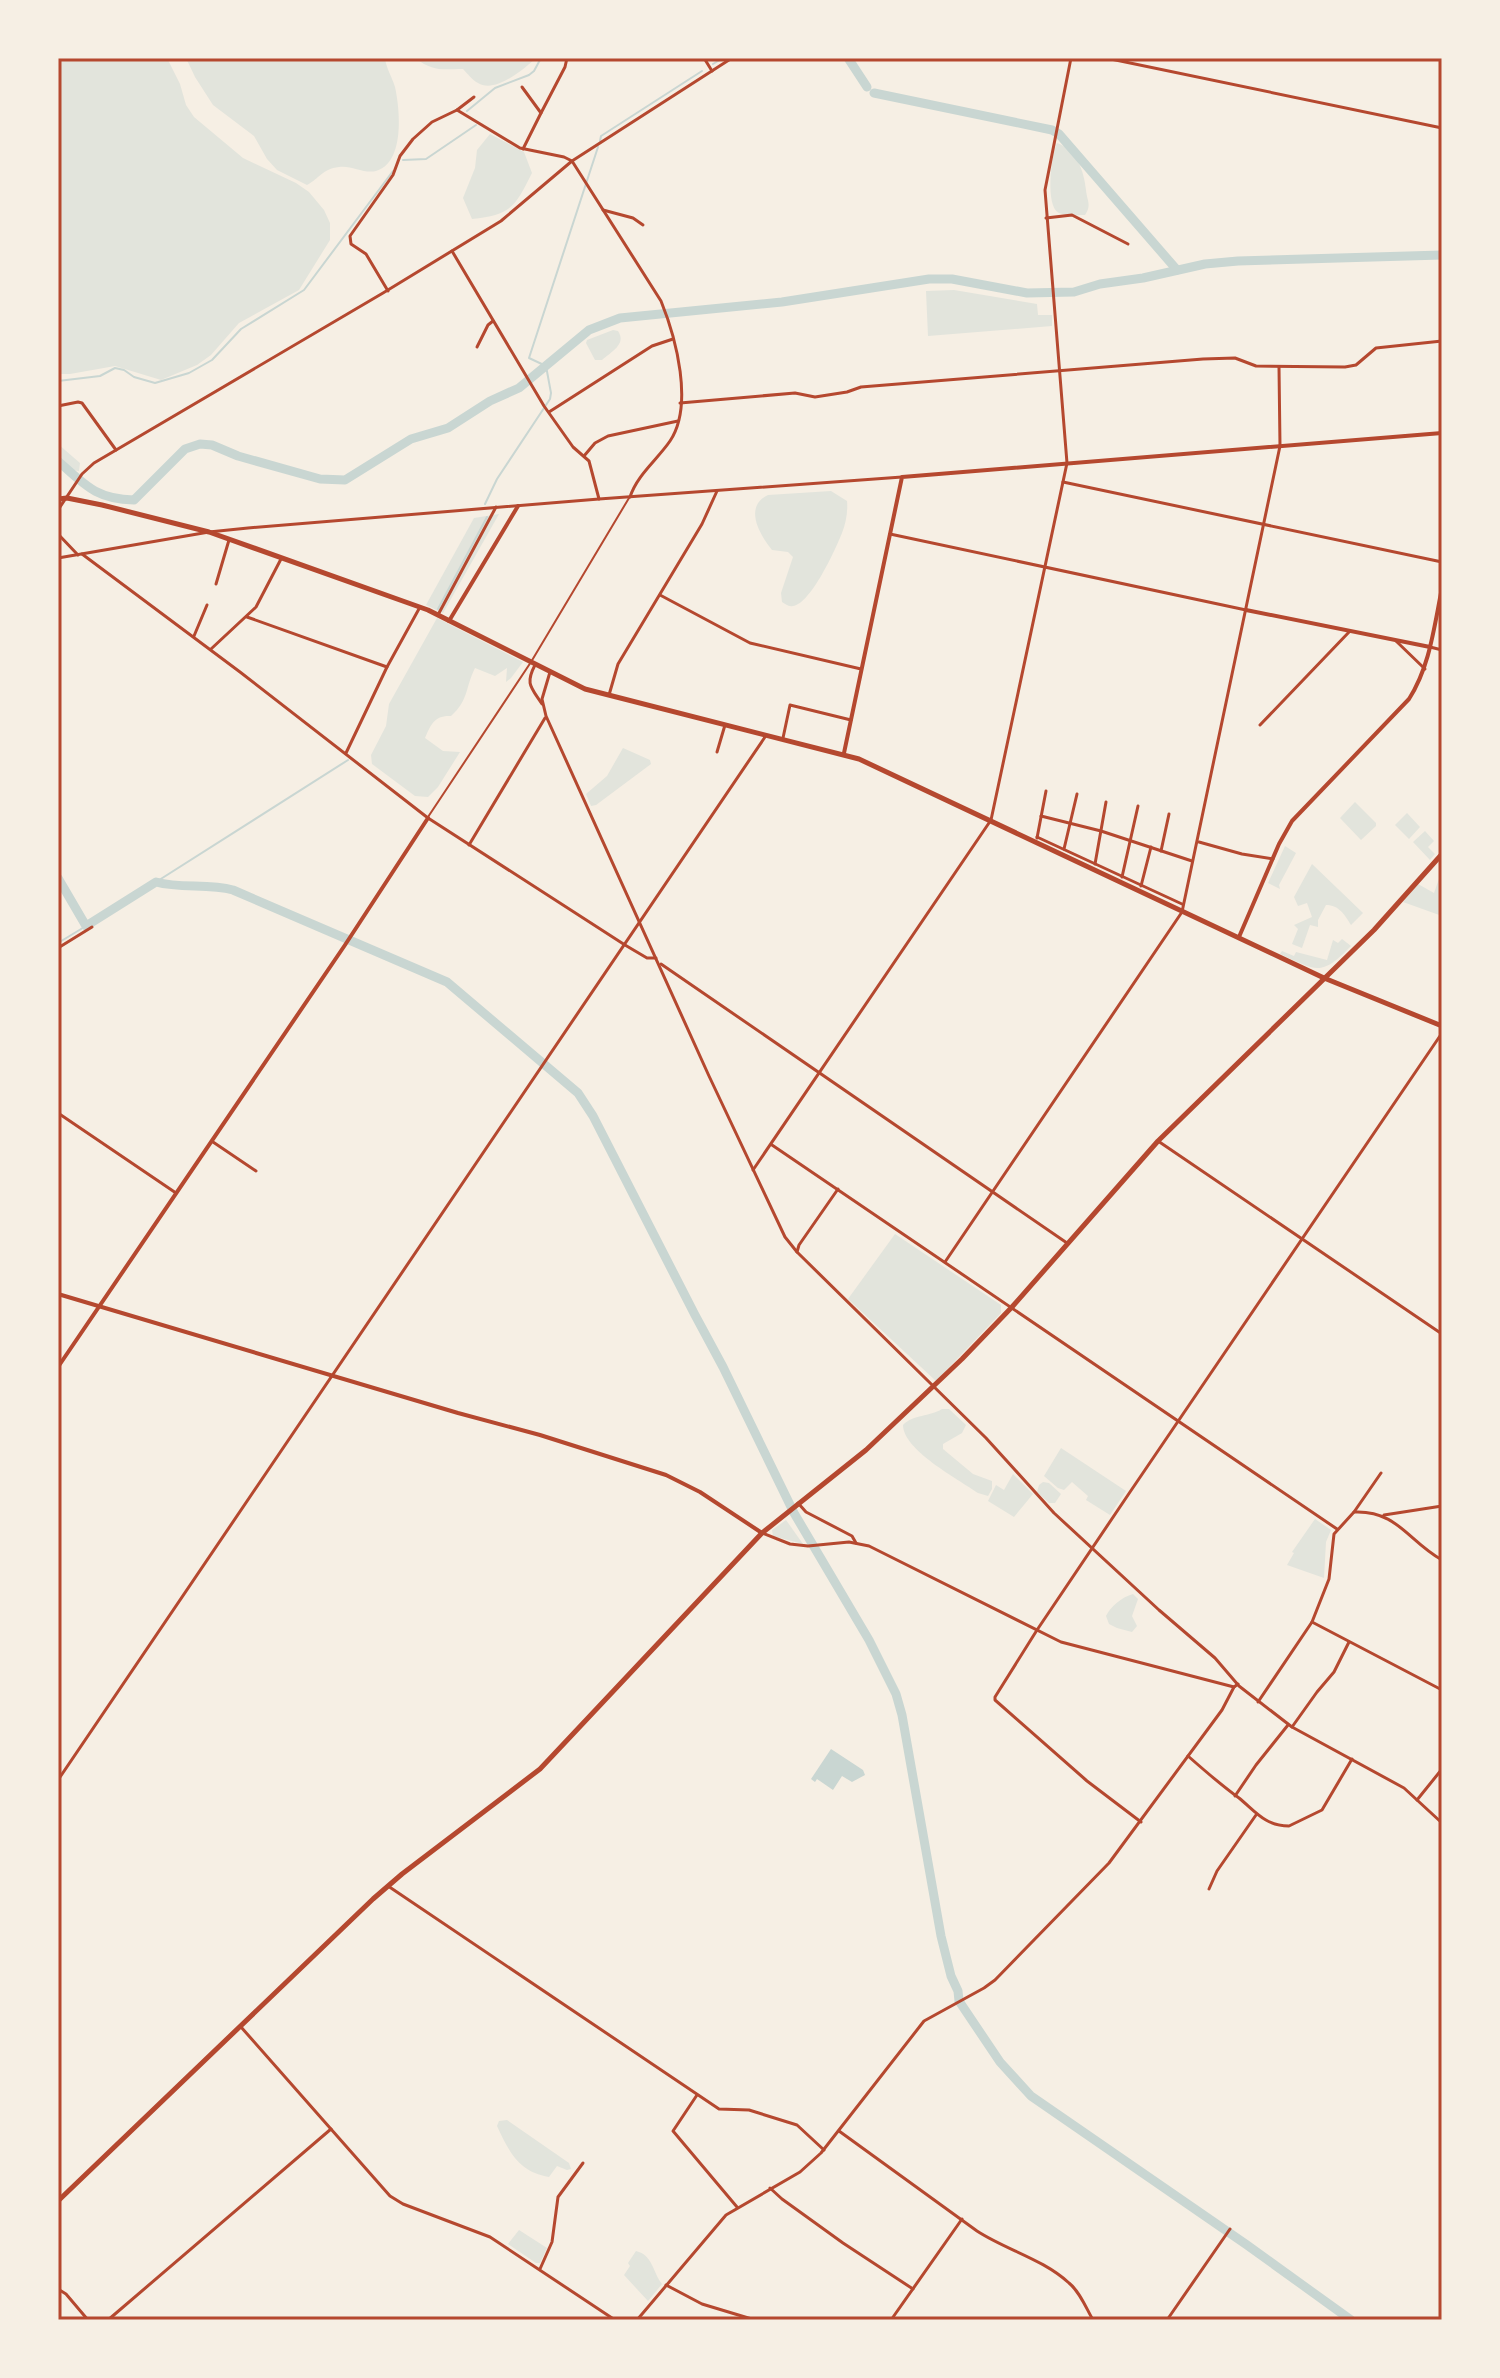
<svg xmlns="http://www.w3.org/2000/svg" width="1500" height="2378" viewBox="0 0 1500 2378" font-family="Overpass,sans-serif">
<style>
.green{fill:#e2e4dc}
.water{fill:#c9d6d2}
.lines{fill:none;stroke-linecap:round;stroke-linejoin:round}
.stream{stroke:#c9d6d2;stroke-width:2}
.river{stroke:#c9d6d2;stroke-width:9}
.pedestrian{stroke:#b5482f;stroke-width:2}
.minor{stroke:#b5482f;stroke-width:3}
.tertiary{stroke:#b5482f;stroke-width:4}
.primary{stroke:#b5482f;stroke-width:5}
.neatline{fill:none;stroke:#b5482f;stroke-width:3}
</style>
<rect width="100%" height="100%" fill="#f6efe4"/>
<!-- green -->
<g class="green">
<path d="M58,58H167L180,84L186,105L194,117L243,158L296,183L309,192L324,210L330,223V240L299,290L239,323L211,355L197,365L161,380L115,366L70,374H58Z"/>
<path d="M186,58H385C386,68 392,77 395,87C400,109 405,163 376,171C364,174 351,165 339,167C322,169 320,178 307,185L277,170L267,159L254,136L213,105L195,77Z"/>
<path d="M415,58H536C524,69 495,94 478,83C472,80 468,74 463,69C441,69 434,72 415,58Z"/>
<path d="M490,134L524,152L532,173C515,207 511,215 472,219L463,198L475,168L477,150Z"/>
<path d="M1057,143C1077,150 1084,171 1086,190C1087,201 1092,205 1085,215C1078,215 1066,216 1059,213C1045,207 1051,155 1057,143Z"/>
<path d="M954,290L1037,304L1038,315H1052V326L928,336L926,291Z"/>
<path d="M613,330L618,331C627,344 611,352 602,360H595L586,343L587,340Z"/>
<path d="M58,444L80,463L79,471L71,470L58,456Z"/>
<path d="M831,491L847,501C848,511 846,523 842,533C836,548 811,604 793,606C788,607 786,604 782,602L781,593L793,557L788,552L772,550C760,535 743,507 768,495Z"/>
<path d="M499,514L443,613L426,605L474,518Z"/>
<path d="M437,618L523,662L511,678L506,682L507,668L495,676L475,668C465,688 469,700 451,716C435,715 431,724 425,738L443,751L460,752L438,787L428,797L415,796L372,764L371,755L386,726L389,704Z"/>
<path d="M623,748L650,760L651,764L596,805L591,806L586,794L607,776Z"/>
<path d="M1355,802L1376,823V826L1361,840L1340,818Z"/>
<path d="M1407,813L1420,827L1409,839L1395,825Z"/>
<path d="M1425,831L1434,841L1428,847L1435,854L1430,860L1413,842Z"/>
<path d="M1285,846L1296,853L1279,885L1280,889L1268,883Z"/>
<path d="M1312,864L1363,913L1351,925C1345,915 1339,905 1326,905L1318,920V927L1310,925L1302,948L1292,944L1298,929L1294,925L1312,917L1307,903L1298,906L1294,897Z"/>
<path d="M1441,873L1442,916L1403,902L1418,884L1434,893Z"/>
<path d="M1342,939L1351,946C1321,977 1317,971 1280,954L1282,951L1294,956L1296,952L1327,960L1333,940L1338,943Z"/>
<path d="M895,1234L1001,1305V1313L936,1381L848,1299Z"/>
<path d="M942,1409H949L966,1425L962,1433L943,1444V1449L973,1474L992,1481V1489L988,1496L978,1493C958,1479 903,1450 903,1425C914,1414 929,1417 942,1409Z"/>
<path d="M1061,1448L1126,1491L1110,1515L1086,1500L1088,1496L1072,1482L1064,1490L1058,1488L1044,1476Z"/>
<path d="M1013,1474L1033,1494L1014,1517L988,1501L996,1485L1004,1490Z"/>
<path d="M1043,1482L1049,1483L1061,1494L1055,1503H1049L1037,1492L1039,1485Z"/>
<path d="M1315,1519L1331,1530L1326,1542L1324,1578L1287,1565L1294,1553L1292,1552Z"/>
<path d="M786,1520L803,1544L773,1536L772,1530Z"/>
<path d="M1133,1594L1138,1599L1132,1616L1137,1626L1132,1632L1117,1628L1109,1624L1106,1616C1111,1606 1122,1597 1133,1594Z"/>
<path d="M507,2120L569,2163L571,2169L567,2170L557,2166L549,2177C519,2172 509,2152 497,2126L499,2121Z"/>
<path d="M519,2230L547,2248L540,2263H536L508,2244Z"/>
<path d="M636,2251C653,2255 653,2273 662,2284L648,2301L624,2275L630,2266L628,2263Z"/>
</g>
<!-- water -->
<path class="water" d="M831,1749L863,1770L865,1775L852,1782L842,1776L833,1790L817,1779L815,1782L811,1779Z"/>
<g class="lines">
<!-- stream -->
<g class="stream">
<path d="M713,64L723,58"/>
<path d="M467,111L495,88L529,75L534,71L541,58"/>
<path d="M600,141L601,136L702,71"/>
<path d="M403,160L426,159L476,125"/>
<path d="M58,381L100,376L115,368L124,370L134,377L155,383L189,373L212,360L241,329L304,290L393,171"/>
<path d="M485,504L497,479L550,399L551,393L546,366L529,358L598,147"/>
<path d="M438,609L487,517"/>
<path d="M156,882L348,760"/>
<path d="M58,943L86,926"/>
</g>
<!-- river -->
<g class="river">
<path d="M848,58L867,87"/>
<path d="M874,93L1052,130L1059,134L1177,270"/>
<path d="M58,461C85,485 96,499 134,500L185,449L200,444L212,445L238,456L320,479L345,480L411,439L448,428L490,401L519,388L589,330L620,318L782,302L929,279H952L1027,293L1074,292L1100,284L1143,278L1205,264L1238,261L1442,255"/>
<path d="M58,878L86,926L156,882C181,889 208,883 233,890L447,982L578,1093L593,1116L695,1315L723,1367L794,1513L869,1640L896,1694L902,1715L941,1936L951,1976L958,1991L959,2001L1000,2062L1031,2096L1247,2245L1351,2320"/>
</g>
<!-- pedestrian -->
<path class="pedestrian" d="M428,817L531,662L629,498"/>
<!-- minor -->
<g class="minor">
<path d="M704,58L712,71"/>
<path d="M1106,58L1442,128"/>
<path d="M522,87L541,113L523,149"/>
<path d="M457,110L474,97"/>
<path d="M541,113L565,67L567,58"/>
<path d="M603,210L633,218L643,225"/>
<path d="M1046,218L1072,215L1128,244"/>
<path d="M452,251L544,406L573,447L589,461L599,499"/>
<path d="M388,291L366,254L351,244L350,236L393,175L400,156L413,139L432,122L457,110L520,148L564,157L572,161L661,301C676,338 694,405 670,441C657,460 637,475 630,497"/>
<path d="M477,347L488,325L493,321"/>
<path d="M680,403L795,393L815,397L847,392L861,387L1203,359L1235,358L1256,366L1345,367L1356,365L1376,348L1442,341"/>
<path d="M58,406L78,402L82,403L116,450"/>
<path d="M549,412L652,346L673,339"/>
<path d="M584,456L595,443L608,436L678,421"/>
<path d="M1063,482L1442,562"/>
<path d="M58,510L82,474L94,463L383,293L501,221L572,161L732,58"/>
<path d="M58,534L78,555"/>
<path d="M890,534L1246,610"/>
<path d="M82,554L240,672L428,818L625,945L647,958H656"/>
<path d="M58,558L209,532L248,528L599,499L902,477"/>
<path d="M216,584L229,540"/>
<path d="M660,595L750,643L861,669"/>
<path d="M439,613L496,507"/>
<path d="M247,617L387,667"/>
<path d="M194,636L207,605"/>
<path d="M1396,641L1425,669"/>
<path d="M1430,647L1442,650"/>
<path d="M211,649L256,607L281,559"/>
<path d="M535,665C525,684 531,687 542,704"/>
<path d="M550,672L542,699L546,716L709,1076L785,1237L797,1252L986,1438L1054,1513L1159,1610L1215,1658L1239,1686L1292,1727L1404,1788L1442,1823"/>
<path d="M609,695L618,664L702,524L717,491"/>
<path d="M1260,725L1350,631"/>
<path d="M783,738L790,705L851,720"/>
<path d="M717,752L725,725"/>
<path d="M346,753L387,667L420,607"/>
<path d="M1041,816L1101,831L1192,861"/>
<path d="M1037,837L1182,904"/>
<path d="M1037,838L1046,791"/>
<path d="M1199,842L1242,854L1273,859"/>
<path d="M469,845L545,718"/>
<path d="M1064,849L1077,794"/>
<path d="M1161,851L1169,814"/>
<path d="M1095,864L1106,802"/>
<path d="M1122,877L1138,806"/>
<path d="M1141,886L1151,847"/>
<path d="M58,948L92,927"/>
<path d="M661,964L1067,1243"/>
<path d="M58,1113L176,1193"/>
<path d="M1158,1141L1442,1334"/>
<path d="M213,1142L256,1171"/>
<path d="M772,1145L1337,1529"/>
<path d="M753,1170L991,820L1067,463L1045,190L1071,58"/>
<path d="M797,1252L799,1245L838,1189"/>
<path d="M945,1262L1182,912L1280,446L1279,367"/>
<path d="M798,1503L806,1512L852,1536L856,1543"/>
<path d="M1354,1512C1397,1510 1408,1541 1442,1560"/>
<path d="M1384,1515L1442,1506"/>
<path d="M762,1533L790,1544L808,1546L849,1542L869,1546L1061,1642L1234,1687"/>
<path d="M1312,1622L1442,1690"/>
<path d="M1258,1702L1312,1622L1329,1579L1334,1534L1354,1512L1381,1473"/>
<path d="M1292,1727L1317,1692L1334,1672L1349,1642"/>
<path d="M1188,1756C1205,1771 1221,1785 1239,1798C1255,1811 1265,1826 1289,1826L1322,1810L1352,1759"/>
<path d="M58,1780L765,737"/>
<path d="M1235,1796L1256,1765L1288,1725"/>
<path d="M1417,1800L1442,1769"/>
<path d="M1141,1822L1087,1781L995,1700V1697L1037,1630L1130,1492L1442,1033"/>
<path d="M388,1886L719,2109L749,2110L797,2125L824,2150"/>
<path d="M1209,1889L1217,1871L1256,1815"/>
<path d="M241,2027L390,2196L403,2204L490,2237L615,2320"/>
<path d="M697,2095L673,2131L737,2207"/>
<path d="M839,2131L977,2231C1006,2250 1043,2259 1069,2283C1080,2292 1086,2308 1093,2320"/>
<path d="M770,2188L782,2199L843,2243L913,2289"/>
<path d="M540,2269L552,2242L558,2197L583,2163"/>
<path d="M666,2285L702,2304L755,2320"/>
<path d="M58,2289L66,2294L88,2320"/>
<path d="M108,2320L331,2129"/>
<path d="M637,2320L726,2215L800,2172L821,2153L924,2021L984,1988L995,1980L1109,1863L1222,1710L1234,1687L1238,1684"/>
<path d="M891,2320L962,2219"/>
<path d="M1167,2320L1230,2229"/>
</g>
<!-- tertiary -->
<g class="tertiary">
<path d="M1246,610L1430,647"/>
<path d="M449,621L518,506"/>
<path d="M844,753L902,477L1442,433"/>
<path d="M1239,937L1279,844L1292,821L1409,699C1430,666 1434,627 1442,588"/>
<path d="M58,1294L458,1413L540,1435L666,1475L700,1492L762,1533"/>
<path d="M58,1367L345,945L428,818"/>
</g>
<!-- primary -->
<g class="primary">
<path d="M58,499L67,498L102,505L209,532L428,610L585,689L859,759L1324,978L1442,1026"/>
<path d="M58,2201L373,1899L402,1874L540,1769L762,1533L866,1450L962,1359L1012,1307L1158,1141L1374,930L1442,854"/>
</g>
</g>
<!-- border -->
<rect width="1500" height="2378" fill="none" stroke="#f6efe4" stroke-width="120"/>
<rect x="60" y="60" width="1380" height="2258" class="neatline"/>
</svg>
